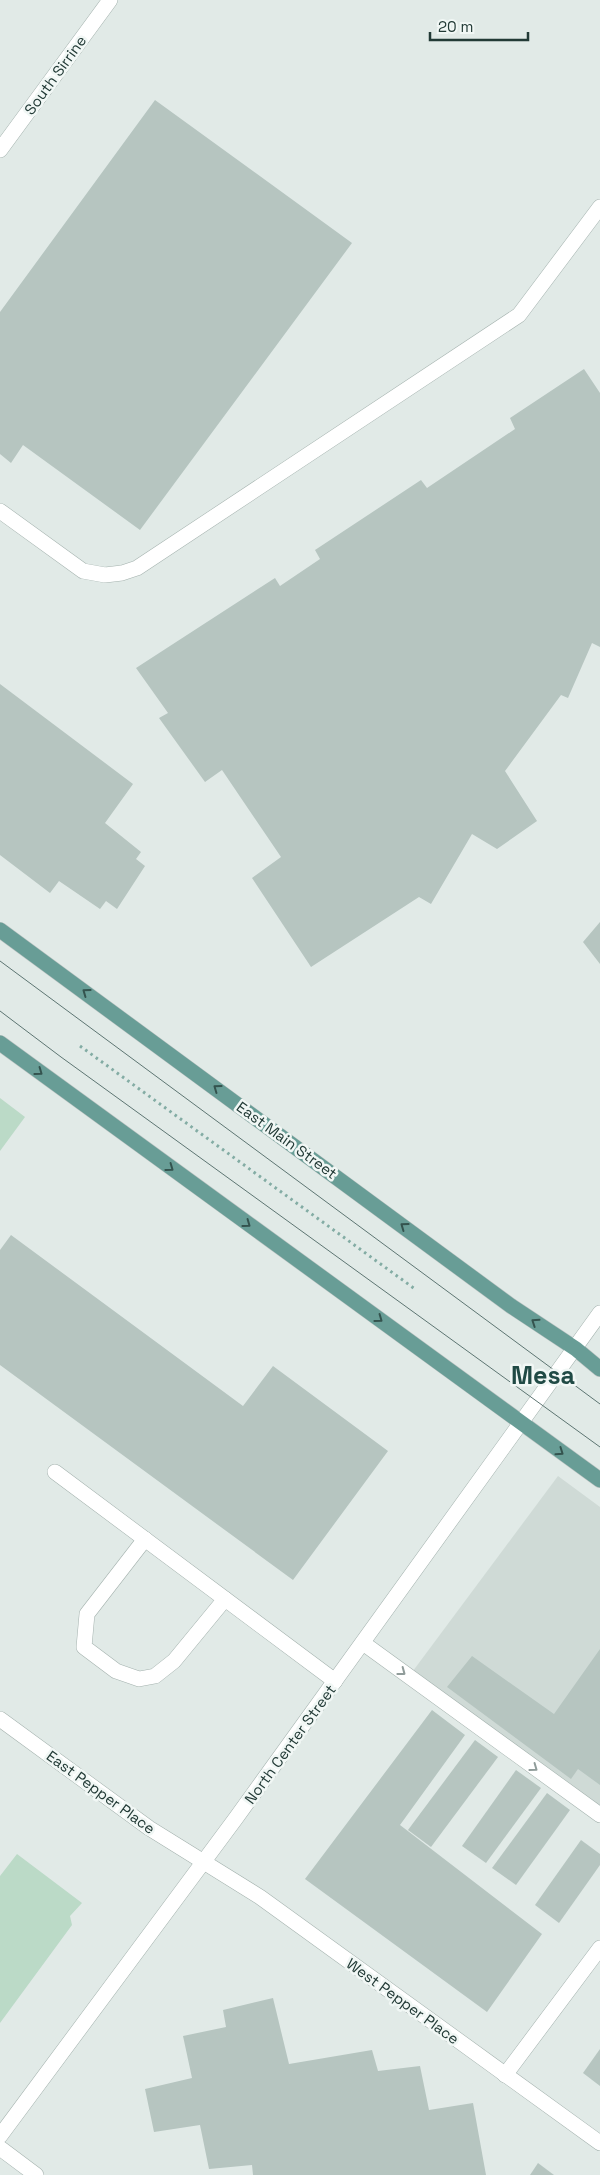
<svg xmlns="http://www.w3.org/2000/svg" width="600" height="2175" viewBox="0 0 600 2175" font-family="'Space Grotesk',sans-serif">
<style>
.built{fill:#cfdad6}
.green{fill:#bbdac7}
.building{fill:#b6c5c0}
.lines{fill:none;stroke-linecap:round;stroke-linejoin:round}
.service-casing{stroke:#a4b2ae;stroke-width:16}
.minor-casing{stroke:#a4b2ae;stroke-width:16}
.tertiary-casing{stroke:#a4b2ae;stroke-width:16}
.primary-casing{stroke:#bdc4c3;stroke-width:16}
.path{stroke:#83aca4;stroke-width:3;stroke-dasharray:2.5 4;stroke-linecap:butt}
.service{stroke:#fff;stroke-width:15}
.minor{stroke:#fff;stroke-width:15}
.tertiary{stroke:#fff;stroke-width:15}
.primary{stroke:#689d96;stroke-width:15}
.tram{stroke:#5d7572;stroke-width:1}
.oneway{stroke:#34534e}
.oneway2{stroke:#909c9a}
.labels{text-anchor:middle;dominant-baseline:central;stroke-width:5;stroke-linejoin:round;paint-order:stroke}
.street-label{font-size:15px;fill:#223a36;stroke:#f1f7f5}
.town-label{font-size:25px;font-weight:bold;fill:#204a45;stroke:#f1f7f5}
</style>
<rect width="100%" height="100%" fill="#e1eae7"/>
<!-- built -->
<path class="built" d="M558,1476L600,1507V1820L407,1679Z"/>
<!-- green -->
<g class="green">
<path d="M0,1098L25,1117L0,1151Z"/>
<path d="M17,1854L82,1903L70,1916L72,1925L0,2023V1876Z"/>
</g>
<!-- building -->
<g class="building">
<path d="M155,100L352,243L140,530L23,445L11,463L0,454V312Z"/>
<path d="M584,369L600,393V647L592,643L568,698L561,695L505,771L537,821L497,849L472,834L431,904L419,897L311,967L252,878L281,857L222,770L205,782L159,718L168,713L136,668L275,578L280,586L320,559L315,550L421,480L427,488L515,429L510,418Z"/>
<path d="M0,684L133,784L105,823L141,852L136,859L145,866L117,909L106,901L100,909L59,881L50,893L0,855Z"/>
<path d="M600,922V964L583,942Z"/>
<path d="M11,1235L243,1406L273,1366L388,1451L293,1580L0,1365V1250Z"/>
<path d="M600,1649V1785L578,1769L571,1779L447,1687L472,1656L554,1714Z"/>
<path d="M432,1710L465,1735L400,1825L542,1934L487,2012L305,1879Z"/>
<path d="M475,1740L498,1757L431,1847L408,1830Z"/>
<path d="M516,1770L541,1788L486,1863L462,1846Z"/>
<path d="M547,1793L570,1810L516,1885L492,1868Z"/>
<path d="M581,1840L600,1854V1865L559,1923L535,1905Z"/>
<path d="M273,1998L289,2064L372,2050L378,2071L420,2066L429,2110L473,2103L486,2175H253L252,2165L209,2169L200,2125L154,2132L145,2089L192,2078L183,2036L226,2027L223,2010Z"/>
<path d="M600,2049V2086L583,2073Z"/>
<path d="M538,2163L554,2175H530Z"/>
</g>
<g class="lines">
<!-- service casing -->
<g class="service-casing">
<g id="service">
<path d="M0,511L83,571L105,575L122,573L137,568L519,315L600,207"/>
<path d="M55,1472L335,1681"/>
<path d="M145,1539L87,1614L84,1647L116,1671L139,1679L155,1676L174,1661L225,1599"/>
<path d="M363,1643L600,1815"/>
<path d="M505,2075L600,1948"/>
<path d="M0,2148L36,2175"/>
</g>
</g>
<!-- minor casing -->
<g class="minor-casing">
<g id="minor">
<path d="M0,150L110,0"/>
<path d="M0,1719L149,1828L260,1897L600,2143"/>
</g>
</g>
<!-- tertiary casing -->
<g class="tertiary-casing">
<path id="tertiary" d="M0,2136L236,1818L600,1313"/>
</g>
<!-- primary casing -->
<g class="primary-casing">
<g id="primary">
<path d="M0,930L511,1306L576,1349L600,1369"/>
<path d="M0,1043L600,1480"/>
</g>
</g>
<!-- path -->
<path class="path" d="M80,1046L415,1289"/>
<!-- service -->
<use href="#service" class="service"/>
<!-- minor -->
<use href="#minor" class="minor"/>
<!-- tertiary -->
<use href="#tertiary" class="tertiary"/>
<!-- primary -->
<use href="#primary" class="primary"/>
<!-- tram -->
<g class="tram">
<path d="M0,961L600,1404"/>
<path d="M0,1011L61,1057L600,1447"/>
</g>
</g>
<!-- one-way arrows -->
<defs><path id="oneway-chevron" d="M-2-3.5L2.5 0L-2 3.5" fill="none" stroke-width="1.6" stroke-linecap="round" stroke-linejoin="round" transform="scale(1.25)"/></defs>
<g class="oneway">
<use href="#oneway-chevron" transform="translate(86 992) rotate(-144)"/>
<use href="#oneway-chevron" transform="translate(39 1072) rotate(36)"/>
<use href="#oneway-chevron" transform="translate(217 1088) rotate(-144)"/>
<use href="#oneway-chevron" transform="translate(170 1168) rotate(36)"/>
<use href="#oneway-chevron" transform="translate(247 1224) rotate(36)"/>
<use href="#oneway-chevron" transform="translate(404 1226) rotate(-144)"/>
<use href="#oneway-chevron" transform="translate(379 1319) rotate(36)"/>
<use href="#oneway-chevron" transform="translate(535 1322) rotate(-146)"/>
<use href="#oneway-chevron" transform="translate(560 1452) rotate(35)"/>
</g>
<g class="oneway2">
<use href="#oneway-chevron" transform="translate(402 1672) rotate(37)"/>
<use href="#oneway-chevron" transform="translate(534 1768) rotate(36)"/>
</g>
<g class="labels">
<!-- street labels -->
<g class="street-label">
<text transform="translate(55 75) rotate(-54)">South Sirrine</text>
<text transform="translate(287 1140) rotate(36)">East Main Street</text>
<text transform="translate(290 1744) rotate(-54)">North Center Street</text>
<text transform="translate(101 1792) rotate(36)">East Pepper Place</text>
<text transform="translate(403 2001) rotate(36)">West Pepper Place</text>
</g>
<!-- town labels -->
<g class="town-label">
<text x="543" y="1375">Mesa</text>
</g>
</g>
<!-- scale -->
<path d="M430 32v8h98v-8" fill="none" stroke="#223a36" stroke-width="2.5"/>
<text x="438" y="32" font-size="15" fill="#223a36" stroke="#f1f7f5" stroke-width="4" paint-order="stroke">20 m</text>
</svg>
